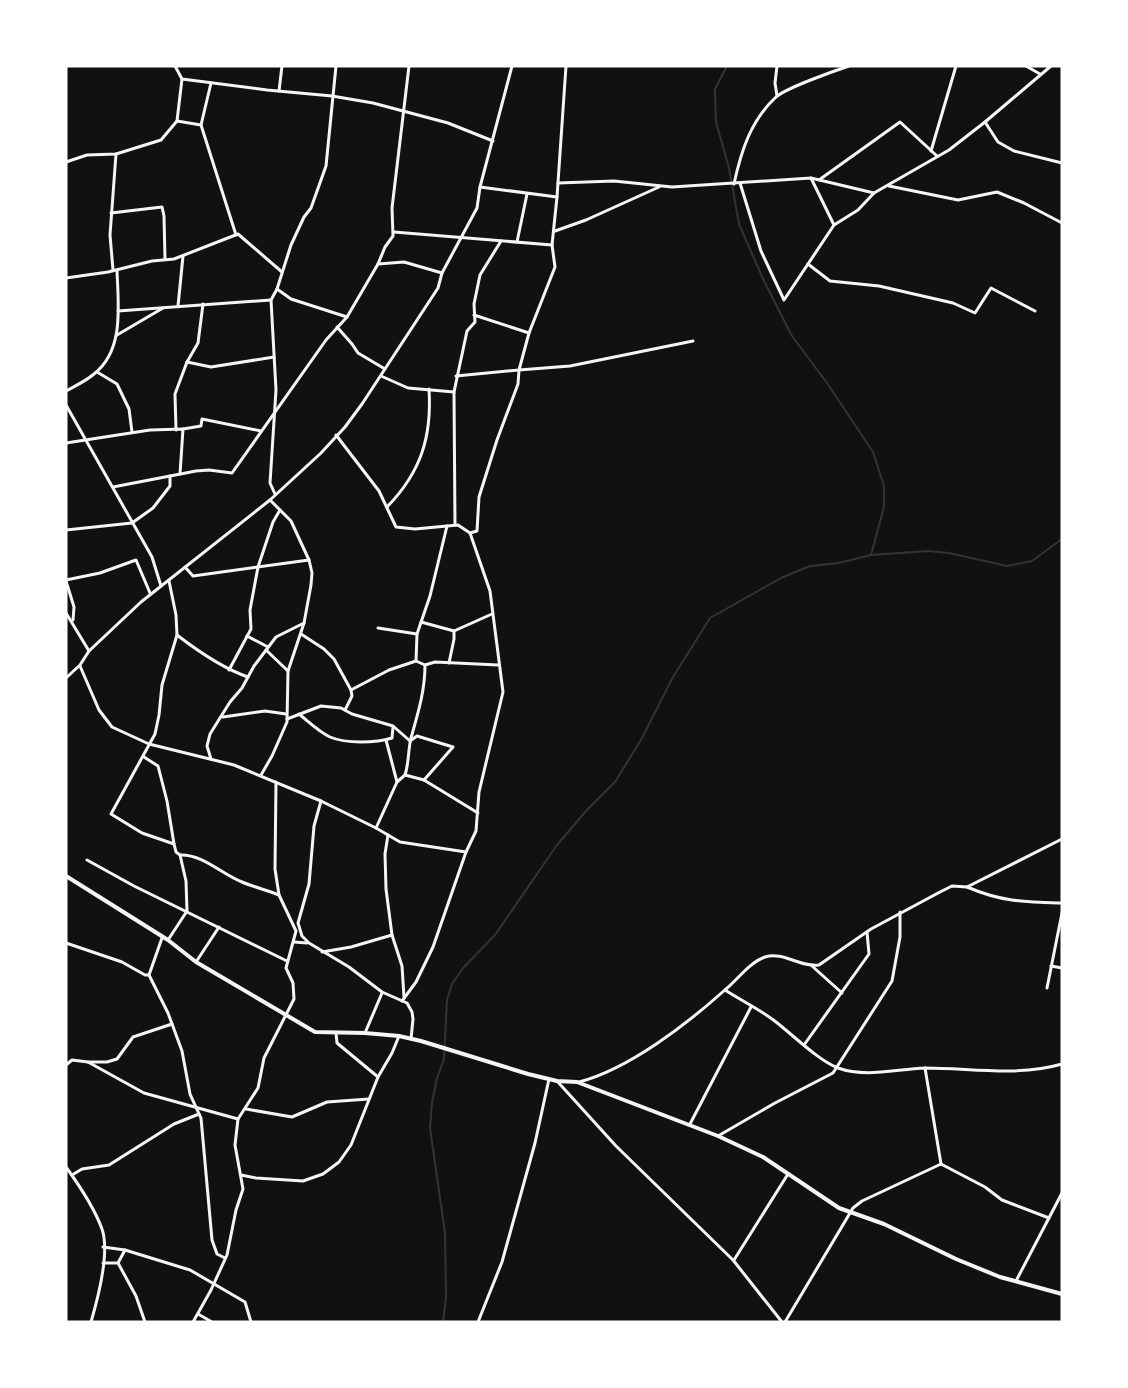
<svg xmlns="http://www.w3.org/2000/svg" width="1128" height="1388" viewBox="0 0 1128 1388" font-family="Helvetica,sans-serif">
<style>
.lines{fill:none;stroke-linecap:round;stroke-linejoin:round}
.stream{stroke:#333;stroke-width:2}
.minor{stroke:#f5f5f5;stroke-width:3}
.tertiary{stroke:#f5f5f5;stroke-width:4}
</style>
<rect width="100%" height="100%" fill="#111"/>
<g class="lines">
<!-- stream -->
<g class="stream">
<path d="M727,66L715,89L716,122L729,168L739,224L764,281L792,336L827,383L873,452L884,486V507L871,555"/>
<path d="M443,1322L446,1297L445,1233L430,1128L432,1103L437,1078L444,1059L447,1000L452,984L463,968L495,935L557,845L586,811L615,782L642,738L673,677L710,618L781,578L810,566L839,563L871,555L928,551L949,553L1007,566L1032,561L1062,539"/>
</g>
<!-- minor -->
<g class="minor">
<path d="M175,66L182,79L267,90L332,96L373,103L448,123L493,141"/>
<path d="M777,66L775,83L777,96"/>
<path d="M1026,66L1040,74"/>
<path d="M279,91L282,66"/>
<path d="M177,121L182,79"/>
<path d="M985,122L998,142L1014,151L1062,163"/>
<path d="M201,125L211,83"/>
<path d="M931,151L956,66"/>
<path d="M66,162L87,155L116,154L161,140L177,121L201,125L236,235"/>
<path d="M819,180L900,122L937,156"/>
<path d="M558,183L614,181L672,187L811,178L874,193L949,150L985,122L1051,66"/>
<path d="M740,183L761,251L784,300L834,225L811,178"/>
<path d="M734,184C741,151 751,120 776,97C786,88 834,71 849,66"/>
<path d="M889,186L958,200L997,192L1024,203L1062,223"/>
<path d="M480,187L557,197L552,245"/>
<path d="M557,197L566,66"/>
<path d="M111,213L162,207L164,216L165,259"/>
<path d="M834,225L858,210L874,193"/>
<path d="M555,231L586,220L659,187"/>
<path d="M394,232L552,245L555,267L529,333L519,370L456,376"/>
<path d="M517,242L527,194"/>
<path d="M378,264L404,262L442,273"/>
<path d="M808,264L830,281L879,286L953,303L975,313L991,288L1035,311"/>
<path d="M113,270L110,235L116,154"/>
<path d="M66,278L108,272L152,261L174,259L238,234L282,272"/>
<path d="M277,289L291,299L347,317"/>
<path d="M203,304L198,343L187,362L211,367L274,357"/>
<path d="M178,306L183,256"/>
<path d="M118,311L271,300"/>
<path d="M474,315L529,333"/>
<path d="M337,327L352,344L358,353L385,369"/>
<path d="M117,335L163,308"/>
<path d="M97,372L117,384L129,409L132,432"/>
<path d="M381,376L408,388L454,392L455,525"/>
<path d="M66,391C75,386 86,381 94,374C125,350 118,304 117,270"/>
<path d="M454,392L467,331L475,322L474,304L480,275L501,241"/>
<path d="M66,405L152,557L161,586"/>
<path d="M183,429L201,426L202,419L261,431"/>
<path d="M176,430L175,394L187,362"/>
<path d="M336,435L379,491L396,527L415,529L458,525L470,533L490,591L503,692L479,792L476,831L466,852L433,947L416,982L402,1001"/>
<path d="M66,443L150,430L183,429L180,474"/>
<path d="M113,487L196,471L209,470L232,473L326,340L347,317L378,264L385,247L393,236L392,208L409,66"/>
<path d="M275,494L270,483L276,390L271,300L277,289L291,245L304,217L311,208L326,166L336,66"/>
<path d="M387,507C421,472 432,437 429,389"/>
<path d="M66,530L132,523L153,508L170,486V476"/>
<path d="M470,533L477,531L479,497L497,440L518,384L519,370L570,366L693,341"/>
<path d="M185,567L193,576L309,560"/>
<path d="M66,580L100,573L136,560L150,593"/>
<path d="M66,581L74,607L73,620"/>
<path d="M169,581L176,615L177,635L162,685L159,715L155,734L111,814L142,833L174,844"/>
<path d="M66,613L89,651"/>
<path d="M421,622L454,631L492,614"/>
<path d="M378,628L417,634"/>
<path d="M301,634L324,649L334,659L351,690L389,670L416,661"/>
<path d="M177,635C199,652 222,668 248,677"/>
<path d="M247,636L268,647"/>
<path d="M266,650L288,671"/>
<path d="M449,663L454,639V631"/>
<path d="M425,665L435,662L498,665"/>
<path d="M80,666L99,710L112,727L149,744L234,765L321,801L376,828L400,842L466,852"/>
<path d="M229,670L251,629L250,610L258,567L273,522L280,510"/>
<path d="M66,678L80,665L89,651L141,602L270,500L321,453L345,427L362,404L438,288L442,273L477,208L480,187L512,66"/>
<path d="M345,710L352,696L351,690"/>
<path d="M299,714C309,722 319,732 330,737C346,744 376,743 392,738L393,727"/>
<path d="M223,717L265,711L286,714"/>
<path d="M287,719L321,706L341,708L352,714L393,726L410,741L417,736L453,747L424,780"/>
<path d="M386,740L397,782"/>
<path d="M144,757L158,766L167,801L174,844L176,852L180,855L186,881L187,911L168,940"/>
<path d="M211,759L207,746L210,734L230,702L242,688L254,666L276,637L304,623L311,585L312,573L309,560L291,521L270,500"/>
<path d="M261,775L272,756L287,722L288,671L304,623"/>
<path d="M405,775C409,763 408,750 411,738C418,713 425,691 425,665L416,661L417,634L430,596L447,526"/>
<path d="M321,801L314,826L309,884L298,923L302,936L309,943L349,967L382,992L407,1003L412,1012L413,1019L411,1039"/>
<path d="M376,828L397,782L405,775L424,780L478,813"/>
<path d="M388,835L385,854L386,889L392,935L402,966L404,997"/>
<path d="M180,855C203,854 221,874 242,882C254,887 266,890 279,895"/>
<path d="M87,860L134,886L287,961"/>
<path d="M967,887C1002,902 1025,902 1062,903"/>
<path d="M162,938L149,975L168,1013L182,1051L190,1094L201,1118L212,1240L217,1254L225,1258"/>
<path d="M294,942L307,943"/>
<path d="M66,943L122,962L145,975H149"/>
<path d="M322,952L351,947L392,935"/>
<path d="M196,962L219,927"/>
<path d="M812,966L842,993"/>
<path d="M1051,966L1062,968"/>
<path d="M1047,988L1062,913"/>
<path d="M725,990C742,1001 761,1010 776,1022C794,1036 818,1060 838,1068C866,1078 896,1069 925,1068C971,1068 1017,1077 1062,1064"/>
<path d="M336,1033L337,1043L378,1077"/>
<path d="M365,1033L382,993"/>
<path d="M804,1045L869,954L867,932"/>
<path d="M88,1062H107L117,1059L133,1037L172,1024"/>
<path d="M66,1065L72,1060L88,1062L144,1093L238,1119"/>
<path d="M925,1068L941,1164"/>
<path d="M557,1081L616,1146L733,1260L782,1322"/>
<path d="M579,1082C629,1069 687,1024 726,989C738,979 750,962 765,957C783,951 801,968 819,965L871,929L940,892L952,886L967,887L1062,839"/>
<path d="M246,1109L292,1117L327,1102L369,1099"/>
<path d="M690,1124L751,1007"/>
<path d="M718,1136L775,1103L833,1073L892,981L900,937V912"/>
<path d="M941,1164L985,1187L1002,1200L1049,1218"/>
<path d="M66,1167C79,1185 94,1207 102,1229C110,1252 98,1298 91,1322"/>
<path d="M72,1175L82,1169L109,1165L174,1124L199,1114"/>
<path d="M241,1175L256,1178L303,1181L323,1174L339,1162L351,1145L378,1077L392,1053L399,1036"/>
<path d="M103,1247L125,1250L190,1270L245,1302L251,1322"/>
<path d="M734,1260L788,1174"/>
<path d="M103,1263H118L136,1296L145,1322"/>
<path d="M118,1263L125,1250"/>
<path d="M1016,1281L1062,1193"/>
<path d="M198,1314L212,1322"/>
<path d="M193,1322L211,1290L227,1255L236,1210L243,1189L235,1145L238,1119L258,1088L264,1058L294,999L293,983L286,968L296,931L279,895L275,869L276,782"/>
<path d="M478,1322L502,1262L535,1143L549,1079"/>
<path d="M785,1322L853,1208L862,1201L941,1164"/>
</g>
<!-- tertiary -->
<path class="tertiary" d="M66,876L168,940L196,962L315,1032L365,1033L399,1036L421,1041L528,1074L557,1081L577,1082L718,1136L763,1157L839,1208L884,1224L956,1259L1000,1277L1062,1294"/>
</g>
<!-- border -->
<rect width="1128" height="1388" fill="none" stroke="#ffffff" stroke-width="135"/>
</svg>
